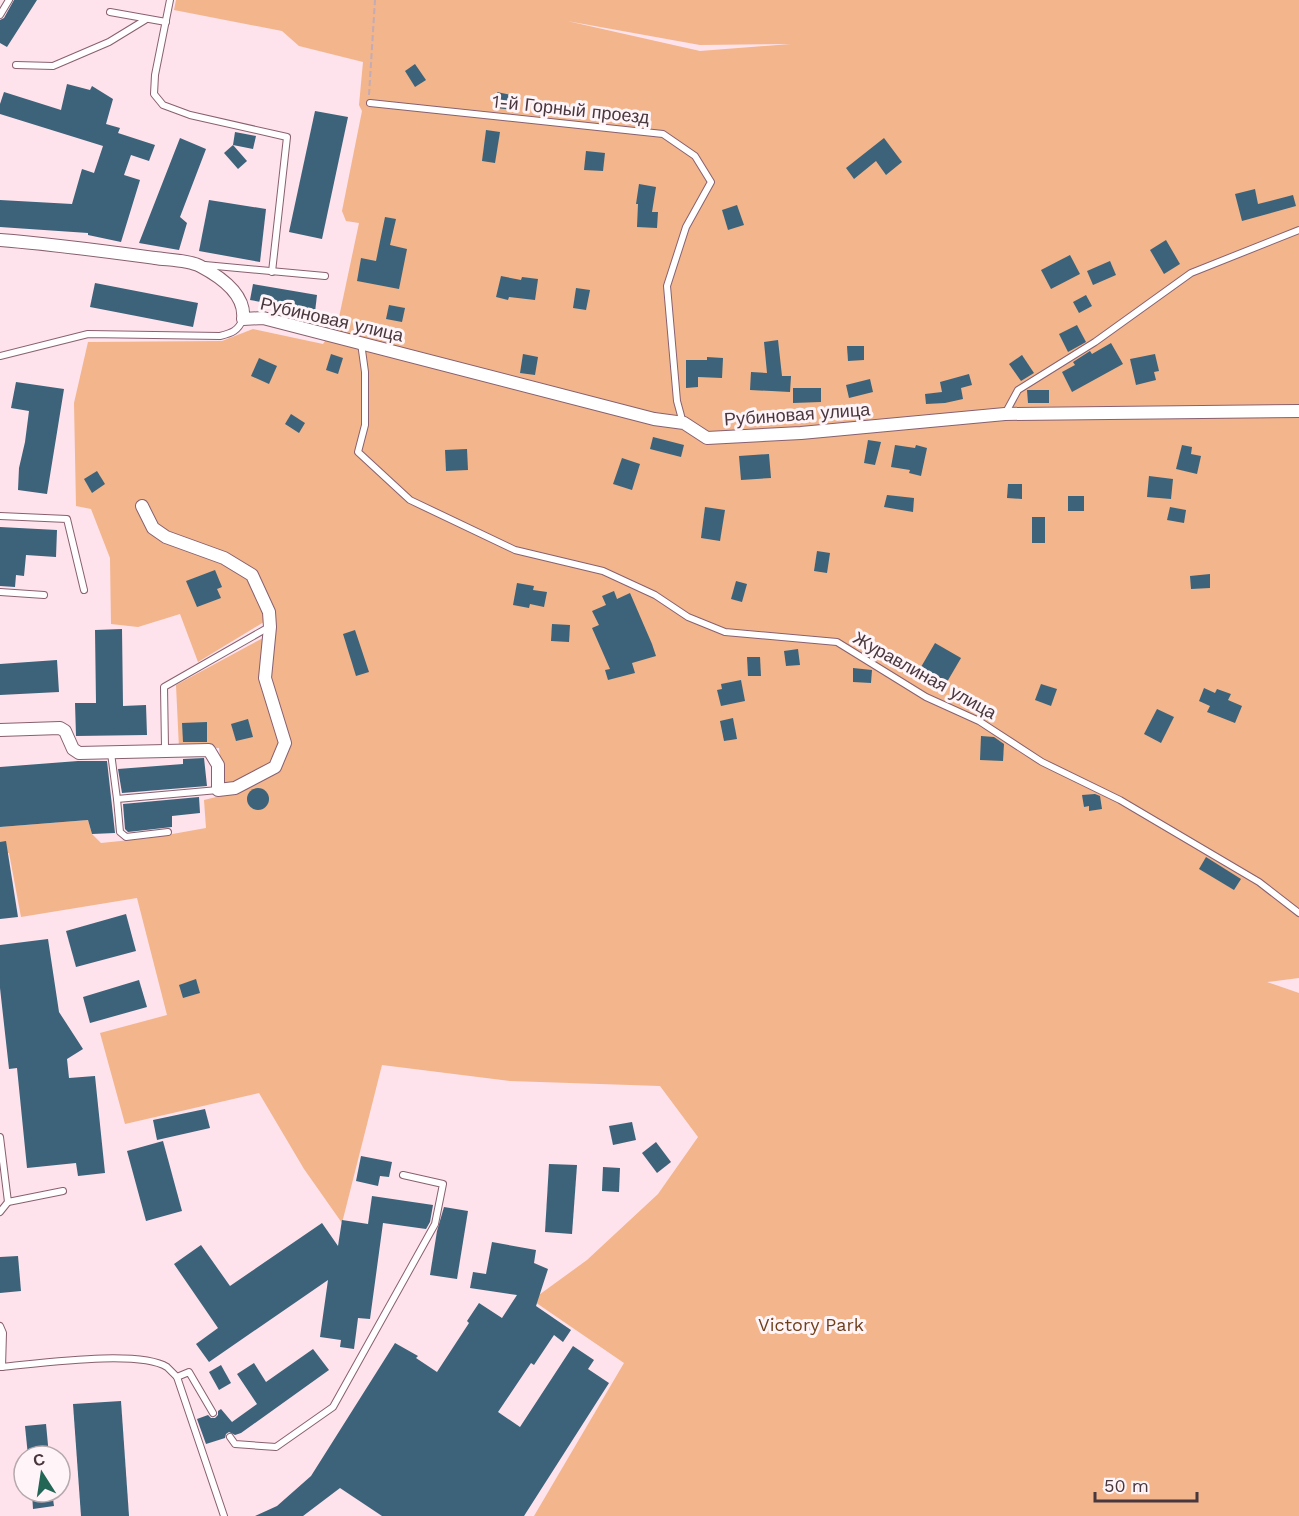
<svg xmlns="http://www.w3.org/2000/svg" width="1299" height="1516" viewBox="0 0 1299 1516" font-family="'Work Sans',sans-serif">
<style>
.green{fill:#f2b58c;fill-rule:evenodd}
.building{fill:#3c6379}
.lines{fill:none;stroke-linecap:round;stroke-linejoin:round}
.lane-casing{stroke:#88606f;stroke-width:8}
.street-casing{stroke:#88606f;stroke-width:14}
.path{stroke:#c4abb4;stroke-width:2;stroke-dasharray:6 3;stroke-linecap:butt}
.lane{stroke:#fff;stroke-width:6}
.street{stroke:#fff;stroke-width:12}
.labels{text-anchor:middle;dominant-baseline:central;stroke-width:6;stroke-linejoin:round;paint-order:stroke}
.street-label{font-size:18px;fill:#49373e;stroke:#fff5f8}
.park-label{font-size:18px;fill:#6f3e1a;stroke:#fff5f8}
</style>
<rect width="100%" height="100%" fill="#fee2ec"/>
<!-- green -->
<g class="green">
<path d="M176,0H1299V978L1267,982L1299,993V1516H534L624,1363L532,1300L587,1260L658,1194L698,1137L660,1086L510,1081L382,1065L342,1223L304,1169L259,1093L125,1124L100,1033L167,1015L137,898L21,917L9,853H0V827L88,820L92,834L101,843L150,838L206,828L204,800L237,792L286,753L270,679L275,624L264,622L198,662L180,614L138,627L111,624L110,558L91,509L76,506L74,403L88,342L222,341L253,329L323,344L338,322L359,223L346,221L342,211L362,111L359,105L363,62L299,46L282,31L174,10ZM567,21L700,45L791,44L700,51Z"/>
<path d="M263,638L262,653L279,741L270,765L228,784L223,782L219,748H179L176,685Z"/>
</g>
<!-- building -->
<g class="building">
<path d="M14,0H37L7,47L0,43V20L4,18Z"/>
<path d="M415,64L426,80L415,87L405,71Z"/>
<path d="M67,84L90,90L92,86L113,99L106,124L120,128L118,133L155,145L149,161L131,155L124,175L140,180L121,242L88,235V233L0,227V200L72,204L82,169L94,173L103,146L0,114V104L4,92L61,110Z"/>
<path d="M497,92L516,96L514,110L495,108Z"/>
<path d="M315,111L348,117L322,239L289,232Z"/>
<path d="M486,130L500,132L495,163L482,161Z"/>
<path d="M235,132L256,136L253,149L233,145Z"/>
<path d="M180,138L206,149L180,217L187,223L179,250L139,243Z"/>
<path d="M884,138L902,162L886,175L876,161L854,179L846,168Z"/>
<path d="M233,145L247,161L238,169L224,153Z"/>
<path d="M586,151L605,153L603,171L584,170Z"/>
<path d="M639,184L656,187L652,212H658L657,228L637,227L638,204H636Z"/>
<path d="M1255,189L1258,204L1293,195L1296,206L1242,221L1235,194Z"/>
<path d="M209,200L266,209L260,262L199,251Z"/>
<path d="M737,205L744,225L728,230L722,210Z"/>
<path d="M385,217L396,219L390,245L407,249L399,289L357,281L361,258L376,261Z"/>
<path d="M1166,240L1180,264L1164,274L1150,250Z"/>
<path d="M1070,255L1080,274L1051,289L1041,270Z"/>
<path d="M1110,261L1116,275L1093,285L1087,271Z"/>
<path d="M501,276L521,280L522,277L538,279L535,300L509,297L508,300L496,297Z"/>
<path d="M95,283L198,303L193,327L90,307Z"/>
<path d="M253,284L317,295L315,312L250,300Z"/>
<path d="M576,288L590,290L586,310L573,308Z"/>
<path d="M1086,295L1092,306L1079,313L1073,302Z"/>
<path d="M389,305L405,308L402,322L386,319Z"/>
<path d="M1077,325L1086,342L1068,352L1059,334Z"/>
<path d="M778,340L782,376H791L790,392L750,390L751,372L767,373L764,342Z"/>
<path d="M1111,343L1123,364L1072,392L1062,372L1075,365L1073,362L1090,351L1092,354Z"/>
<path d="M847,346H864V360L848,361Z"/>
<path d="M331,354L343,358L338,374L326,370Z"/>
<path d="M523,354L538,357L535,375L520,373Z"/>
<path d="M1155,354L1159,371L1154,372L1156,380L1136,385L1130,359Z"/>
<path d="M1022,355L1034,373L1021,381L1009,364Z"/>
<path d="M707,357L723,358L722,378L698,377V387L686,388V360H707Z"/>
<path d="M259,358L277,366L269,384L251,376Z"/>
<path d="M969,374L972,385L961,388L963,399L945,403L926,404L925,394L942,392L940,382Z"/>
<path d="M870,379L873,392L849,398L846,385Z"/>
<path d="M16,382L64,389L47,494L18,490L19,468L25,442L29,411L11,408Z"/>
<path d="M793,388H821V402L793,403Z"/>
<path d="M1027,390H1049V403H1028Z"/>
<path d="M291,414L305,423L299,433L285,424Z"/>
<path d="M653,437L684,445L681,457L650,449Z"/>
<path d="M868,440L881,442L875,465L864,463Z"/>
<path d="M895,445L915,448L916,445L927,448L921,476L909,473L910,470L891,467Z"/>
<path d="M1182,445L1192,447L1191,454L1201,456L1197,474L1176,469Z"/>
<path d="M467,449L468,470L446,471L445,450Z"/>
<path d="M769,454L771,478L741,480L739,456Z"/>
<path d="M622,458L640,464L632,490L613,484Z"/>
<path d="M97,471L105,484L92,493L84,479Z"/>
<path d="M1149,476L1173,479L1171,499L1147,497Z"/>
<path d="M1008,484H1022V499L1007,498Z"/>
<path d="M887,495L914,498L913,512L884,507Z"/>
<rect x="1068" y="496" width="16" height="15"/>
<path d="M705,507L725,510L720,541L701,538Z"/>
<path d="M1170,507L1186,510L1184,523L1167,520Z"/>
<rect x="1032" y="517" width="13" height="26"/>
<path d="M0,527L57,530L56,557L26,555L24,576L16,575L15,587L0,586Z"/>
<path d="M817,551L830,553L827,573L814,571Z"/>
<path d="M215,570L222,587L217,589L221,598L197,607L186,581Z"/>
<path d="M1210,574V588L1191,589L1190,576Z"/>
<path d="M736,581L747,584L742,602L731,599Z"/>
<path d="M517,583L534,586L533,590L547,592L544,607L530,604L529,608L513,605Z"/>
<path d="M614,591L617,599L630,593L652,644L656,656L632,663L635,673L608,680L605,670L610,669L592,628L599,625L592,611L606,605L602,596Z"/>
<path d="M552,624L570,625L569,642L551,641Z"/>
<path d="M122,629L123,706L146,705L147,735L76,736L75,703H96L95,630Z"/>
<path d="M355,630L369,672L356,676L343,634Z"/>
<path d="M935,643L961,658L947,682L921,667Z"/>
<path d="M798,649L800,665L786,666L784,651Z"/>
<path d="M747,657H760L761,676H748Z"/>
<path d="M57,660L59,692L0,695V664Z"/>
<path d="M853,668L872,670L871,683L853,682Z"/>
<path d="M741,680L745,701L721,706L717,690L722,689L721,684Z"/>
<path d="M1041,684L1057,689L1051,706L1035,700Z"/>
<path d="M1204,688L1215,693L1217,689L1231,694L1228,700L1242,706L1235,723L1207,712L1210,706L1199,701Z"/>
<path d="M1157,709L1174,717L1161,743L1144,734Z"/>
<path d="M733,718L737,739L724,741L720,721Z"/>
<path d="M248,719L253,737L236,741L231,724Z"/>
<path d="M207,722V742H183L182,723Z"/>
<path d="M981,736L994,737L1004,744L1003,761L980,760Z"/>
<path d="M183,759L204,758L207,786L122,793L118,769L183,764Z"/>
<path d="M78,761H107L115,833L92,834L88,820L0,827V767Z"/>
<circle cx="258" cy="799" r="11"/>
<path d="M1095,794L1100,796L1102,809L1089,811V806L1084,807L1082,795Z"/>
<path d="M199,797L200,813L172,816V827L128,832L125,829L123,804Z"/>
<path d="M6,841L18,917L0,919V842Z"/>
<path d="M1206,857L1241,879L1234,890L1199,869Z"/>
<path d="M126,914L136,951L76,967L66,931Z"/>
<path d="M48,939L59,1012L83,1049L67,1059L69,1078L95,1076L105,1173L78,1176L76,1163L27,1168L17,1068L9,1069L0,988V945Z"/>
<path d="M196,979L200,993L183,998L179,985Z"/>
<path d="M139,980L147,1007L90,1023L83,997Z"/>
<path d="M205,1109L210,1128L157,1140L153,1120Z"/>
<path d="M632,1122L636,1140L613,1145L609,1126Z"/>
<path d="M163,1141L182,1211L146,1221L127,1151Z"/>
<path d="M656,1142L671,1162L657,1173L642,1153Z"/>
<path d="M361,1156L392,1162L389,1177L380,1176L378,1186L356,1181Z"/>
<path d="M549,1164L577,1165L572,1234L545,1232Z"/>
<path d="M603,1167L620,1168L619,1192L602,1191Z"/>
<path d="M372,1196L433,1205L430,1222L426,1229L383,1223L370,1319L358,1318L354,1349L340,1347L341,1340L320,1337L328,1280L209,1362L196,1344L218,1328L174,1264L201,1245L230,1286L322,1223L338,1246L342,1220L368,1224Z"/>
<path d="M444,1207L468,1211L457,1279L430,1275L437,1231Z"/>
<path d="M492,1242L536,1250L534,1263L548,1269L536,1306L571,1330L563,1342L554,1335L534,1365L531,1363L498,1412L520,1427L573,1346L594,1360L588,1369L609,1383L524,1516H382L340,1488L303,1516H255L277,1506L311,1476L395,1343L418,1356L416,1358L437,1372L469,1323L467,1321L479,1303L502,1318L517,1295L470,1288L473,1272L486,1274Z"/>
<path d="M18,1256L21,1291L0,1293V1257Z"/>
<path d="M313,1349L329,1370L241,1433L235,1435L229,1432L226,1434L225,1438L206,1444L197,1419L208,1415L211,1418H215L218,1415V1411L221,1409L232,1422L257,1404L237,1374L254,1363L266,1382Z"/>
<path d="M221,1365L231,1383L219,1390L209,1372Z"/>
<path d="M121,1401L129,1516H81L73,1404Z"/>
<path d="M46,1424L49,1456H28L25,1426Z"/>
<path d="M32,1492H52L54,1506L33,1509Z"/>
</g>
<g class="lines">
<!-- lane casing -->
<g class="lane-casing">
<g id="lane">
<path d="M170,0L155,75L154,94L163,105L190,115L287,137L272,272"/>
<path d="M110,12L166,22"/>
<path d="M0,15L9,0"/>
<path d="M16,65L53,66L109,42L145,20"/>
<path d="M370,103L663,134L695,156L711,182L686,227L667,286L677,401L683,423"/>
<path d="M205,265L325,276"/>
<path d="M361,343L365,372V425L358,452L410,500L515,550L603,571L655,595L688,617L725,632L837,642L926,697L979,721L1042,762L1120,800L1259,882L1299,913"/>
<path d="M0,356L88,334L220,336C232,333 238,331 243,319"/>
<path d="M1005,414L1018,390L1095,342L1191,273L1299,230"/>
<path d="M0,516L67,519L84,590"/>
<path d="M0,592L44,595"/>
<path d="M163,750L165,747L164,687L269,627"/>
<path d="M111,753L117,799L218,790"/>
<path d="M117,799L120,832L126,837L168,832"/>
<path d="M0,1137L8,1202L63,1191"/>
<path d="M0,1212L8,1202"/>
<path d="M0,1326L3,1333L2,1367"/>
<path d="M0,1367C36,1364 138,1349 167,1367C170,1370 174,1374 177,1377L224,1516"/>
<path d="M177,1377L189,1372L213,1413"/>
<path d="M230,1437L235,1444L276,1447L333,1407L435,1224L443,1184L403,1175"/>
</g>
</g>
<!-- street casing -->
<g class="street-casing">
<g id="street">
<path d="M0,240C52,244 103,251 155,258C168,260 188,260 200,266C219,276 246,294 243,319L263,318L654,419L684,423L707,438L801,433L1005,414L1299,411"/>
<path d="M0,730L60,728L65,731L73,749L79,753L209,750L218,765V790L235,788L275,767L285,743L265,678L270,627L269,612L252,575L224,558L166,537L153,528L142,506"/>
</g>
</g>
<!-- path -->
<path class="path" d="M369,95L375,0"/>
<!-- lane -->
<use href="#lane" class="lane"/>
<!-- street -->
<use href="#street" class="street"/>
</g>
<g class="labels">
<!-- street labels -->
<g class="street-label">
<text transform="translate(571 109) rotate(6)">1-й Горный проезд</text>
<text transform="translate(332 319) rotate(13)">Рубиновая улица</text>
<text transform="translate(797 414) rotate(-4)">Рубиновая улица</text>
<text transform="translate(925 675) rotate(29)">Журавлиная улица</text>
</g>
<!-- park labels -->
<g class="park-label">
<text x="811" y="1324">Victory Park</text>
</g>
</g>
<!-- north arrow -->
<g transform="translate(42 1474) rotate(348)"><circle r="28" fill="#fff5f8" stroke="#b6a9ae" stroke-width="1.5"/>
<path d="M0-4.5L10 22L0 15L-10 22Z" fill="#236656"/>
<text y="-9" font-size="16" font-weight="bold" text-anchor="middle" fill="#49373e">С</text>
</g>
<!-- scale -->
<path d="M1095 1492v9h102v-9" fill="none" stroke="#49373e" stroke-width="3"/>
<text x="1104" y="1492" font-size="18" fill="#49373e" stroke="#fff5f8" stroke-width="4.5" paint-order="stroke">50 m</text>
</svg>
